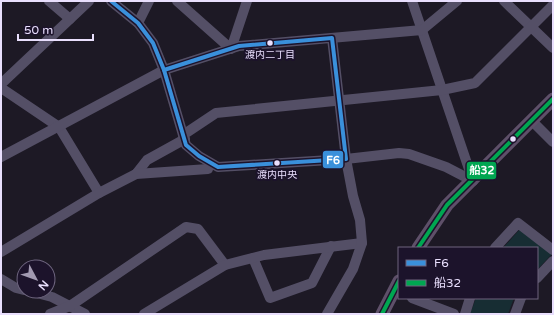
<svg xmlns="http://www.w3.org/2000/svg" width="554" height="315" viewBox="0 0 554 315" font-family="'Varela Round','Noto Sans JP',sans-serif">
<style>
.green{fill:#172d33}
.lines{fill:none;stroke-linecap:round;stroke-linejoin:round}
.minor{stroke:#544f66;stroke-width:10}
.major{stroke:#5e5069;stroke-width:13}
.bus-1-casing{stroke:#1c132b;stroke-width:7}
.bus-2-casing{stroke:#1c132b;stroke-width:7}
.bus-1{stroke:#3a90db;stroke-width:4}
.bus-2{stroke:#00a651;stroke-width:4}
.bus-dot{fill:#e9dffd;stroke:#1c132b;stroke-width:1.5}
.labels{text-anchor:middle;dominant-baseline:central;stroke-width:4;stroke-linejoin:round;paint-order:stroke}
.bus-label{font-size:10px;fill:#e9dffd;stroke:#1c132b}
.line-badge{stroke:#1c132b;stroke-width:1.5}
.badge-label{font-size:11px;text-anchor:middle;font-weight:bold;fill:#fff}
</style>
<rect width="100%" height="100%" fill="#1d1925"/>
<!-- green -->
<g class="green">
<path d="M520,229L552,254L537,270V248H503Z"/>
<path d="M476,298H514L508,314H470Z"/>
</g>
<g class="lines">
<!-- minor -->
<g class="minor">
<path d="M49,1L70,19"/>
<path d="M111,1L138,23L153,43L164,70L186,145L199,156L218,167L346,159L399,153L409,154L446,167L473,181"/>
<path d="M177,1L231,49L247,1"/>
<path d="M412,1L473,181"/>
<path d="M504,1L553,48"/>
<path d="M138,23L149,1"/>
<path d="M1,84L89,1"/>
<path d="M1,88L59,127L99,193"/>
<path d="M532,121L553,142"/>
<path d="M1,157L164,70L239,46L422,30L457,1"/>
<path d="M136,174L147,160L185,139L183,135L216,113L442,90L475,83L553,5"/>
<path d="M495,248L518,223L553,250"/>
<path d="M1,252L99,193L136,174L208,169L210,163"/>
<path d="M253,258L270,298L312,283L331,246"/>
<path d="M537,278L553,261"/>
<path d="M1,279L16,288L24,290"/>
<path d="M29,291L52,297L85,314"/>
<path d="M412,298L454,314"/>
<path d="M50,314L70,306L186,227L198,229L225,265"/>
<path d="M144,314L225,265L264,255L362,243"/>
<path d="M327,314L353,269L362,243L360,220L353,196L346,159L332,38"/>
<path d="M465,314L470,298"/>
<path d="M515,314L521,298"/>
</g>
<!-- major -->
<g class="major">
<path d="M418,248L447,205L553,99"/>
<path d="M382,314L399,281"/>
</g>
<!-- bus-1 casing -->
<g class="bus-1-casing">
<g id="bus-1">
<path d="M111,1L138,23L153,43L164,70"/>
<path d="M332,38L346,159L218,167L199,156L186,145L164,70L239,46Z"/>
</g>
</g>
<!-- bus-2 casing -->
<g class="bus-2-casing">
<g id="bus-2">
<path d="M418,248L447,205L553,99"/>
<path d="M382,314L399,281"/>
</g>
</g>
<!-- bus-1 -->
<use href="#bus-1" class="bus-1"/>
<!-- bus-2 -->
<use href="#bus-2" class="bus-2"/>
</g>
<!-- markers -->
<g class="bus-dot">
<circle cx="270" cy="43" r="3.5"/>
<circle cx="513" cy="139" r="3.5"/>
<circle cx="277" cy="163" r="3.5"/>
</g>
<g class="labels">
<!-- bus labels -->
<g class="bus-label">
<text x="270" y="55">渡内二丁目</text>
<text x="277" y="175">渡内中央</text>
</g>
</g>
<g class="line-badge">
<rect x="322" y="150" width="22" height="19" rx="4" fill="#3a90db"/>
<rect x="466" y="161" width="31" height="19" rx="4" fill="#00a651"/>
</g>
<g class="badge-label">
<text x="333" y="164">F6</text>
<text x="482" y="174">船32</text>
</g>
<!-- border -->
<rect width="554" height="315" fill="none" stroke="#e9dffd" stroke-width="4"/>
<!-- legend -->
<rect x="398" y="247" width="140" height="52" fill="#1c132b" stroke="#6e657f"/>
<rect x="406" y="260" width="20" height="6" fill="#3a90db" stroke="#6e657f"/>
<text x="434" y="267" font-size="12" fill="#e9dffd">F6</text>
<rect x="406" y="280" width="20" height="6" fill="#00a651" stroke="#6e657f"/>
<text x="434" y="287" font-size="12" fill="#e9dffd">船32</text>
<!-- north arrow -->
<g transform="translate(36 279) rotate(131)"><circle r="19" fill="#1c132b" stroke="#6e657f"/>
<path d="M0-3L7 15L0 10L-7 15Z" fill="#a29ab1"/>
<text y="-6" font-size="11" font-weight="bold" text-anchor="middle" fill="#e9dffd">N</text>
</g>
<!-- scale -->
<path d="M18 34v6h75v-6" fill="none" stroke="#e9dffd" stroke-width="2"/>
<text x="24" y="34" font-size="12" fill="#e9dffd" stroke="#1c132b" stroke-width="3" paint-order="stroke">50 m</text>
</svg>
